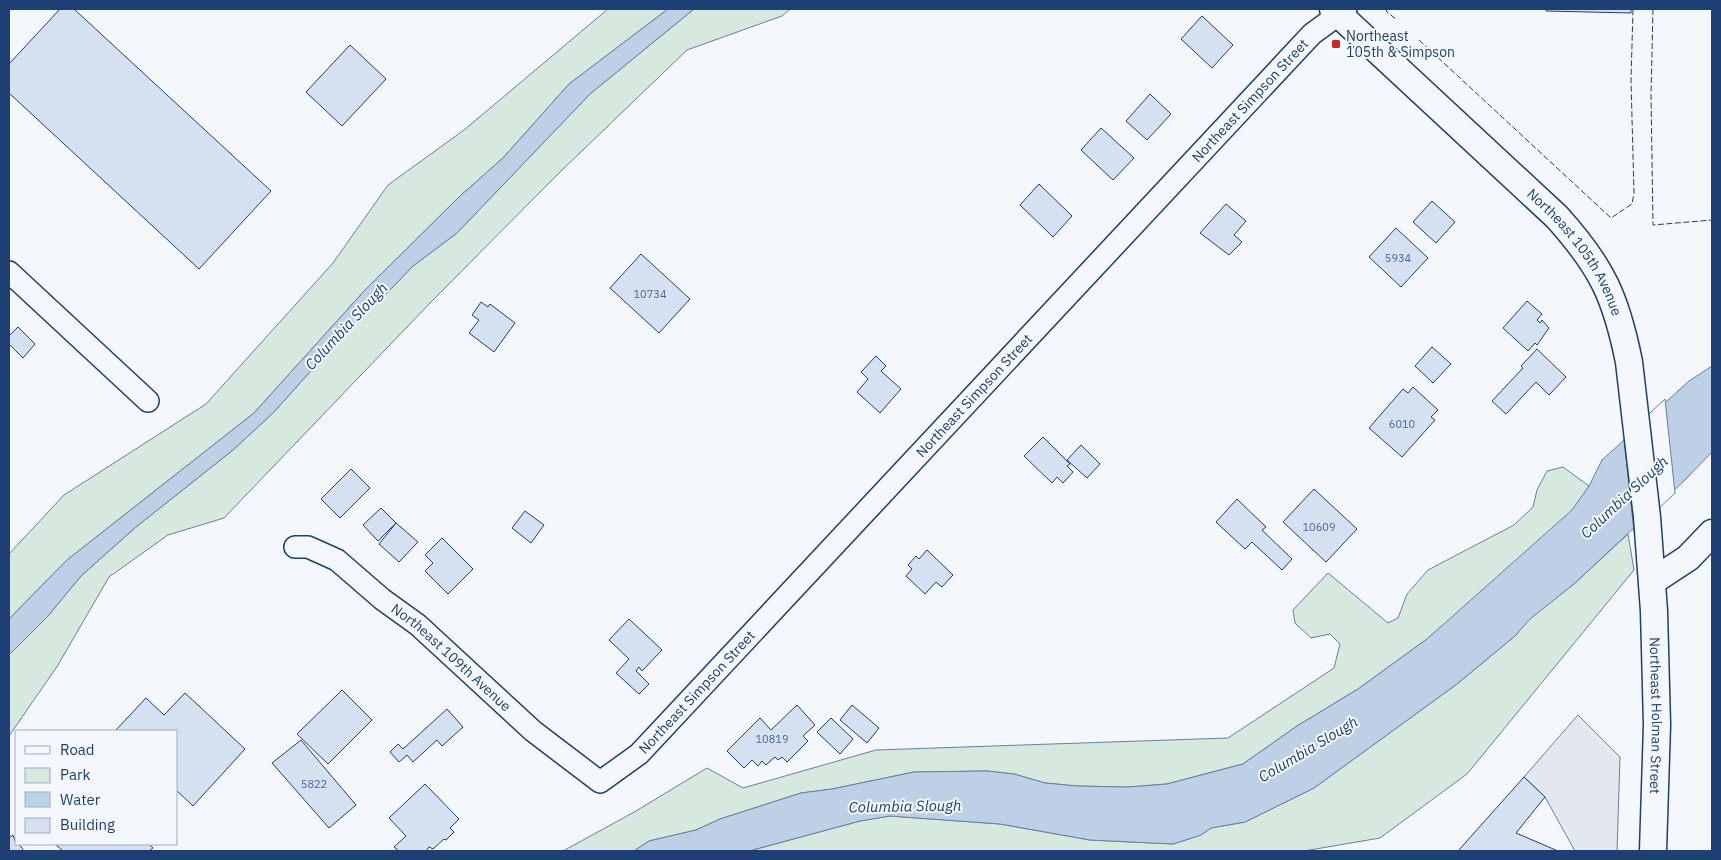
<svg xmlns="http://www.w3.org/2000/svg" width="1721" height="860" viewBox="0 0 1721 860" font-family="'IBM Plex Sans',sans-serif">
<rect width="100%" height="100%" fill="#f4f7fb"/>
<path fill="#d7e8df" stroke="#687fa3" d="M 608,9 L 668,9 L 569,84 L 503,158 L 459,197 L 365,290 L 254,413 L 67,560 L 9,619 L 9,554 L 64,495 L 206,404 L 333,263 L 388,185 L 464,130 Z
M 694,9 L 790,9 L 782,16 L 687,50 L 559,173 L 430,303 L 224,518 L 168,535 L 109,577 L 58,665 L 9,736 L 9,655 L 48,616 L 81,576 L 136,527 L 233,450 L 273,413 L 363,313 L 387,293 L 413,266 L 457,233 L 590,94 Z
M 1563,467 L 1589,486 L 1573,510 L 1548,534 L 1427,639 L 1358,689 L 1297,726 L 1243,764 L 1167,784 L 1128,787 L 1077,786 L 1045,783 L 1014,774 L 987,771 L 914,772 L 832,789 L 801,793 L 720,819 L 696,830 L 649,841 L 634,851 L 563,851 L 636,811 L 707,768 L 743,788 L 876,750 L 1228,738 L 1334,668 L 1340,644 L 1330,634 L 1311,638 L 1295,623 L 1293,610 L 1328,573 L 1388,623 L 1398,618 L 1407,594 L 1428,570 L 1514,525 L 1533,507 L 1537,490 L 1547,471 Z
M 1628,534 L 1634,570 L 1467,774 L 1380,838 L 1304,851 L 749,851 L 860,821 L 890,816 L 1000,824 L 1090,840 L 1173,844 L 1201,835 L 1211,828 L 1245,822 L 1314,788 L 1457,684 L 1515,636 L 1529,619 L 1574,584 Z"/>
<path fill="#e3e8f0" stroke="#687fa3" d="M 1578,715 L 1620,757 L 1617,851 L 1575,851 L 1545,797 L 1524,777 Z"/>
<path fill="#bed0e5" stroke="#687fa3" d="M 668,9 L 694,9 L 590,94 L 457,233 L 413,266 L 387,293 L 363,313 L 273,413 L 233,450 L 136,527 L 81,576 L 48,616 L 9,655 L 9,619 L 67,560 L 254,413 L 365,290 L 459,197 L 503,158 L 569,84 Z
M 1712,366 L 1712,452 L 1685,480 L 1574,584 L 1530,619 L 1515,636 L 1457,684 L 1314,788 L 1245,822 L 1211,828 L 1201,835 L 1173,844 L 1090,840 L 1000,824 L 890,816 L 860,821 L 749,851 L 634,851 L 649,841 L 696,830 L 720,819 L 801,793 L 832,789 L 914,772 L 987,771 L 1014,774 L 1045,783 L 1077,786 L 1128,787 L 1167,784 L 1243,764 L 1297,726 L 1358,689 L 1427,639 L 1572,510 L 1589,486 L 1602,460 L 1689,381 Z"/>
<path fill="#f4f7fb" stroke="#687fa3" d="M 1665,399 L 1675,493 L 1634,532 L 1624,437 Z"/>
<path fill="#d5e0f0" stroke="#1d3f73" d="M 60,9 L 74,9 L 271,191 L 199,269 L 9,93 L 9,64 Z
M 1546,9 L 1631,9 L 1631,13 L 1546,11 Z
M 1202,16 L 1233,45 L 1212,68 L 1181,39 Z
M 350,45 L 386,79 L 342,126 L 306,92 Z
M 1150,94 L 1171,114 L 1147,140 L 1126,121 Z
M 1101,128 L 1134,158 L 1113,180 L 1081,150 Z
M 1039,184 L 1072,216 L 1053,237 L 1020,205 Z
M 1432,201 L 1455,222 L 1436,243 L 1413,222 Z
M 1226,204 L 1246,221 L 1234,235 L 1242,242 L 1229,255 L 1200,233 Z
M 1396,228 L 1428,258 L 1401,287 L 1369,257 Z
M 641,254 L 690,299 L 659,333 L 610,288 Z
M 1527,301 L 1542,314 L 1537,320 L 1540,323 L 1542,320 L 1549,328 L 1537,345 L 1535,343 L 1528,351 L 1503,328 Z
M 481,302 L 488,307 L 490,304 L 515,323 L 494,352 L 469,333 L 479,320 L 472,315 Z
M 18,327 L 35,344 L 23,358 L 9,344 L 9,336 Z
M 1432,347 L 1451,364 L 1433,383 L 1415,366 Z
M 1537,349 L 1566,377 L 1549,395 L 1536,382 L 1506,414 L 1492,401 L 1523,368 L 1521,366 Z
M 876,356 L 886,366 L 881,371 L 901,389 L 880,413 L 857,392 L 868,379 L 861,372 Z
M 1413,387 L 1438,410 L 1431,417 L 1435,420 L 1402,457 L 1369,428 L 1403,389 L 1408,393 Z
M 1043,437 L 1070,464 L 1067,466 L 1073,472 L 1063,483 L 1057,477 L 1052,483 L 1024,456 Z
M 1081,445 L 1100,464 L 1087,478 L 1067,460 Z
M 351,469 L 370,488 L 340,518 L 321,499 Z
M 1314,489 L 1357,529 L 1326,562 L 1283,522 Z
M 1237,499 L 1266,527 L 1262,530 L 1292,559 L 1282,570 L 1252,542 L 1245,549 L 1216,522 Z
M 381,508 L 396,523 L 378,541 L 363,525 Z
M 525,511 L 544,525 L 531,543 L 512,528 Z
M 396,523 L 418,542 L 399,562 L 379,544 Z
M 442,538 L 473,569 L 448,594 L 425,571 L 433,563 L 425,555 Z
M 927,550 L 953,575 L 942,587 L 936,582 L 925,594 L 906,576 L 912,569 L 908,565 L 916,556 L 919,559 Z
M 629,619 L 662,650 L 642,671 L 639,667 L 636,671 L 649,684 L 639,694 L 616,673 L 629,659 L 609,640 Z
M 342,690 L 372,720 L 328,764 L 297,734 Z
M 185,693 L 245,749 L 193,806 L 176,790 L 176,731 L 115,731 L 146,698 L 164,715 Z
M 797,705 L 815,725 L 803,736 L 808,741 L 787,762 L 782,757 L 778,760 L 775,757 L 766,765 L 762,761 L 758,766 L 752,760 L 744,768 L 727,751 L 760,718 L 771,730 Z
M 852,705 L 879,728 L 867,743 L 840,720 Z
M 447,709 L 463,727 L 442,746 L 437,740 L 413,762 L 407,755 L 399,762 L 390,752 L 398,744 L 403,749 Z
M 831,718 L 853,739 L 840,754 L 817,732 Z
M 301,740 L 356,805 L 329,828 L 272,763 Z
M 1524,777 L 1545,797 L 1516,833 L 1558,851 L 1458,851 Z
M 425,784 L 459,819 L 450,828 L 454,832 L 446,840 L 444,839 L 433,849 L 429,847 L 426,851 L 399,851 L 394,847 L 406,836 L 389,818 Z
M 13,835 L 16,844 L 19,844 L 24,851 L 9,851 L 9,838 Z
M 55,844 L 149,844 L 153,848 L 149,851 L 63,851 Z"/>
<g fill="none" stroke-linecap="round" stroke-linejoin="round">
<defs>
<g id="minor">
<path d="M 9,272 L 148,401"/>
<path id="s1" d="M 295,547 L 308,547 L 337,560 L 382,599 L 418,625 L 533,731 L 600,782 L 639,754 L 1312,34 L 1346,9"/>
</g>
<g id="tertiary">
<path id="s2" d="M 1333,9 L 1557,217 C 1602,267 1616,297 1629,362 L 1647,517 L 1654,611 L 1657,725 L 1653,851"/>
<path d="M 1653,581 L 1688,558 L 1712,533"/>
</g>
</defs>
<use href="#minor" stroke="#1d3f73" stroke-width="24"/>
<use href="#tertiary" stroke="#1d3f73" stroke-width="29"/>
<use href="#minor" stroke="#f4f7fb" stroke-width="21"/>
<use href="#tertiary" stroke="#f4f7fb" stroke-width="26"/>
<path stroke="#1d3f73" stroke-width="1" stroke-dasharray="6 2.5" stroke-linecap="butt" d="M 1388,9 L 1386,11 L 1397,20
M 1653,9 L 1651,95 L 1653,225 L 1712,220
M 1419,40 L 1611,218 L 1632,204 L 1634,193 L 1631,80 L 1633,9"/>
</g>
<rect fill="#c62828" stroke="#f4f7fb" stroke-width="2" x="1331" y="39" width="10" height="10" rx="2.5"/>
<g text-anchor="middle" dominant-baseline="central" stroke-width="4" stroke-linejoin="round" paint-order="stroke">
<g font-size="11" fill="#4b6792">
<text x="1398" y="258">5934</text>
<text x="650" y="294">10734</text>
<text x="1402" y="424">6010</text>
<text x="1319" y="527">10609</text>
<text x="772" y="739">10819</text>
<text x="314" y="784">5822</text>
</g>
<g font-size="14" fill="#1d3f73" stroke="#f4f7fb" text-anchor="start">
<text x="1346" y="36">Northeast<tspan x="1346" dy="16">105th &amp; Simpson</tspan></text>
</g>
<g font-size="14" fill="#1d3f73" stroke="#f4f7fb">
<text stroke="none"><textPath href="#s1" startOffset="1332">Northeast Simpson Street</textPath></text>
<text stroke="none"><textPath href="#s2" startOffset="345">Northeast 105th Avenue</textPath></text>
<text stroke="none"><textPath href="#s1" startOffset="928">Northeast Simpson Street</textPath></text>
<text stroke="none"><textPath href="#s1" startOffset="195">Northeast 109th Avenue</textPath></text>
<text stroke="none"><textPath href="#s1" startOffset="522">Northeast Simpson Street</textPath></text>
<text stroke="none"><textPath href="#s2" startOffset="825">Northeast Holman Street</textPath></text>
</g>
<g font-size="15" font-style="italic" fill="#1d3f73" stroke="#f4f7fb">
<text transform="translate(346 326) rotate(-47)">Columbia Slough</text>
<text transform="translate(1624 497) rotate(-43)">Columbia Slough</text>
<text transform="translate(1308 749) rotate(-31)">Columbia Slough</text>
<text transform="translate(905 806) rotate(-1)">Columbia Slough</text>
</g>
</g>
<rect width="1721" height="860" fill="none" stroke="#1d3f73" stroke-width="20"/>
<rect x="15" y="730" width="162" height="115" fill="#f4f7fb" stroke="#9eadc5"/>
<rect x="25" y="746" width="25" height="8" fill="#f4f7fb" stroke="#9eadc5"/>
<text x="60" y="755" font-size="15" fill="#1d3f73">Road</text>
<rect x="25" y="768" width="25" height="15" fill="#d7e8df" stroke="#9eadc5"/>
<text x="60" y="780" font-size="15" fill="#1d3f73">Park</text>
<rect x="25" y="792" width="25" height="15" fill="#bed0e5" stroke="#9eadc5"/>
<text x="60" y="805" font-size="15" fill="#1d3f73">Water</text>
<rect x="25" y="818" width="25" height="15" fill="#d5e0f0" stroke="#9eadc5"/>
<text x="60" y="830" font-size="15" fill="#1d3f73">Building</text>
</svg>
